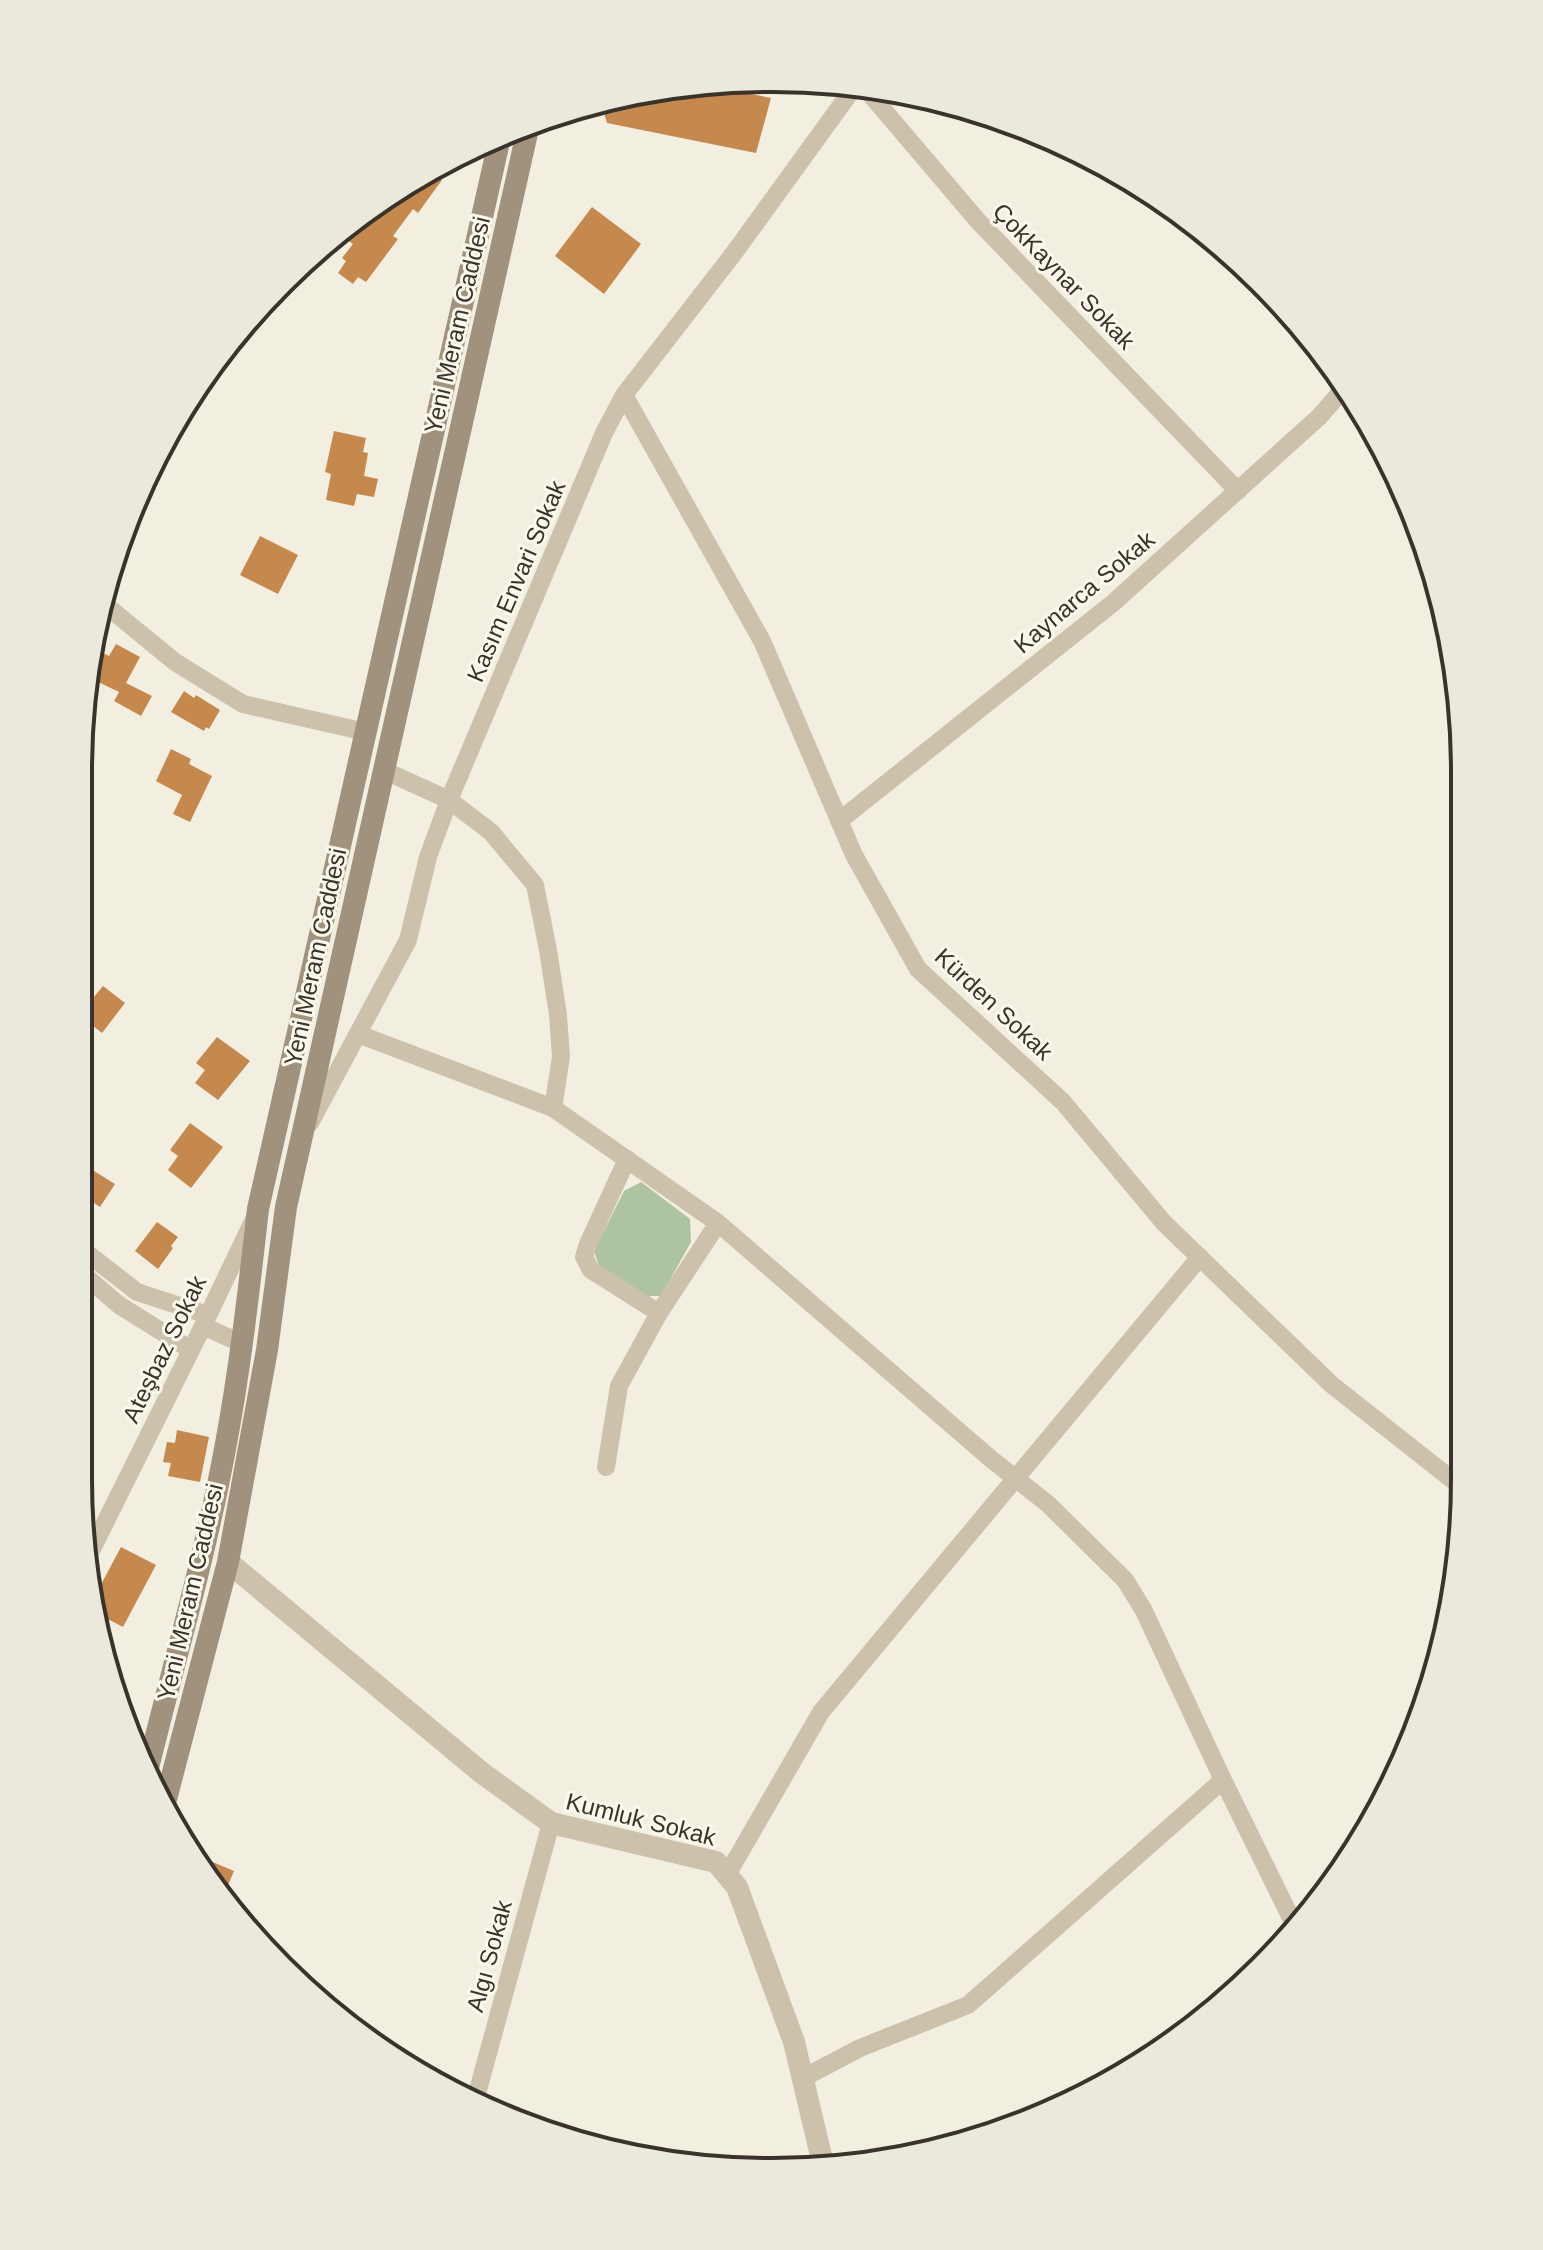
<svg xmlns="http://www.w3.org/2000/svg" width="1543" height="2250" viewBox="0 0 1543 2250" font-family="Arial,sans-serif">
<rect width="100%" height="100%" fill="#f3efe0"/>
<path fill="#aec3a0" d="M 641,1182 L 690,1219 L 691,1242 L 661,1296 L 643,1296 L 599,1266 L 594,1251 L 624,1191 Z"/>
<path fill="#c5884d" d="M 705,85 L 771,98 L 756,153 L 607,123 L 604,113 L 607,100 L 636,91 Z
M 431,171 L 442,180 L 418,213 L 413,209 L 393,236 L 398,239 L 366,282 L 358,277 L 353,284 L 338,273 L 346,261 L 342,258 L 353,244 L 346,239 L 368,210 L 386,195 Z
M 592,207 L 641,244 L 604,294 L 555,256 Z
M 334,431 L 366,438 L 363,452 L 368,453 L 364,476 L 378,479 L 374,497 L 357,494 L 354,506 L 326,500 L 331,474 L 325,472 Z
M 260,536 L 298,555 L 278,594 L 240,575 Z
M 116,644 L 140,657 L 126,683 L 152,696 L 141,716 L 114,701 L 119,692 L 90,678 L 103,653 L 109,656 Z
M 184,691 L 194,698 L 196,695 L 220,710 L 209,729 L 206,727 L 204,731 L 171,712 Z
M 171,749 L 191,759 L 189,764 L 212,776 L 190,822 L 173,814 L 182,795 L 156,781 Z
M 103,986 L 125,1003 L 102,1033 L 79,1015 Z
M 217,1037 L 250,1061 L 218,1100 L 195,1083 L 205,1070 L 196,1063 Z
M 190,1123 L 223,1147 L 191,1188 L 168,1170 L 178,1156 L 170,1150 Z
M 78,1161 L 115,1184 L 100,1207 L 78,1192 Z
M 157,1222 L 178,1237 L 171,1246 L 173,1248 L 158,1269 L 135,1251 Z
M 177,1430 L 209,1437 L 200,1482 L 168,1476 L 171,1463 L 163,1462 L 167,1442 L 175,1443 Z
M 121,1547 L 156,1565 L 123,1627 L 100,1615 L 97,1592 Z
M 189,1852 L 234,1871 L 224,1895 L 195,1864 Z"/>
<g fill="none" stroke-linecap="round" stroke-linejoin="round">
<path stroke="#ccc2ac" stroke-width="18" d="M 864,87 L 978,221 L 1238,491
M 624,395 L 762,641 L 854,855 L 918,969 L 1063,1102 L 1164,1223 L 1332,1385 L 1464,1489
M 103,603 L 175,662 L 243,704 L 366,732
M 383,770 L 449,800 L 491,832 L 535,885 L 548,950 L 558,1015 L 561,1057 L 553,1108
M 839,821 L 1113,603 L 1319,417 L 1347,385
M 358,1034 L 553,1108 L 718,1223 L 991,1459 L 1048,1504 L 1125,1580 L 1143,1609 L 1223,1780 L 1294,1924
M 310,1123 L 408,940 L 428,857 L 449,800 L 604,433 L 624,395 L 734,253 L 855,86
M 627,1159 L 588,1244 L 584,1257 L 591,1270 L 659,1313
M 78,1246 L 137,1292 L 208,1315
M 78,1270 L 119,1305 L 191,1350
M 203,1326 L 243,1344
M 606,1467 L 619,1386 L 659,1313 L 718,1223
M 90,1553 L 203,1326 L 254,1219
M 727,1875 L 821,1712 L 1200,1257
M 803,2078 L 860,2048 L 968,2005 L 1223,1780
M 475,2101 L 551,1823"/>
<path stroke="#ccc2ac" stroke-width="22" d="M 228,1562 L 482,1773 L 551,1823 L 716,1862 L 737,1887 L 794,2042 L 823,2164"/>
<path stroke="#a0927d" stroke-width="22" d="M 148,1768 C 174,1662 205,1557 225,1449 C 240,1370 249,1289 258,1209 L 501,133
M 165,1803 L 228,1562 L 267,1350 L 286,1207 L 529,124"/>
</g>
<g text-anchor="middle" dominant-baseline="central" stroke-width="6" stroke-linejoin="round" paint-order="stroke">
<g font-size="24" fill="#3a332b" stroke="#faf8ed">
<text transform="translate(1064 276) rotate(46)">ÇokKaynar Sokak</text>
<text transform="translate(457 325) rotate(-77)">Yeni Meram Caddesi</text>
<text transform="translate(516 581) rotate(-67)">Kasım Envari Sokak</text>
<text transform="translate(1084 592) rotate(-40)">Kaynarca Sokak</text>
<text transform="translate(315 957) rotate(-78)">Yeni Meram Caddesi</text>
<text transform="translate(994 1004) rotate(43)">Kürden Sokak</text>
<text transform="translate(164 1349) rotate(-64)">Ateşbaz Sokak</text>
<text transform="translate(190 1592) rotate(-77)">Yeni Meram Caddesi</text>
<text transform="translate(641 1819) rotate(14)">Kumluk Sokak</text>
<text transform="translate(489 1956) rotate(-75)">Algı Sokak</text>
</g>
</g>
<path d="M0 0H1543V2250H0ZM771 92H772A679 679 0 0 1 1451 771V1479A679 679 0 0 1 772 2158H771A679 679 0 0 1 92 1479V771A679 679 0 0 1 771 92Z" fill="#ebe8dd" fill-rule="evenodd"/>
<path fill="none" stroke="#3a332b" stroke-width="4" d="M771 92H772A679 679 0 0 1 1451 771V1479A679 679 0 0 1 772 2158H771A679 679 0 0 1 92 1479V771A679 679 0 0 1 771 92Z"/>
</svg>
